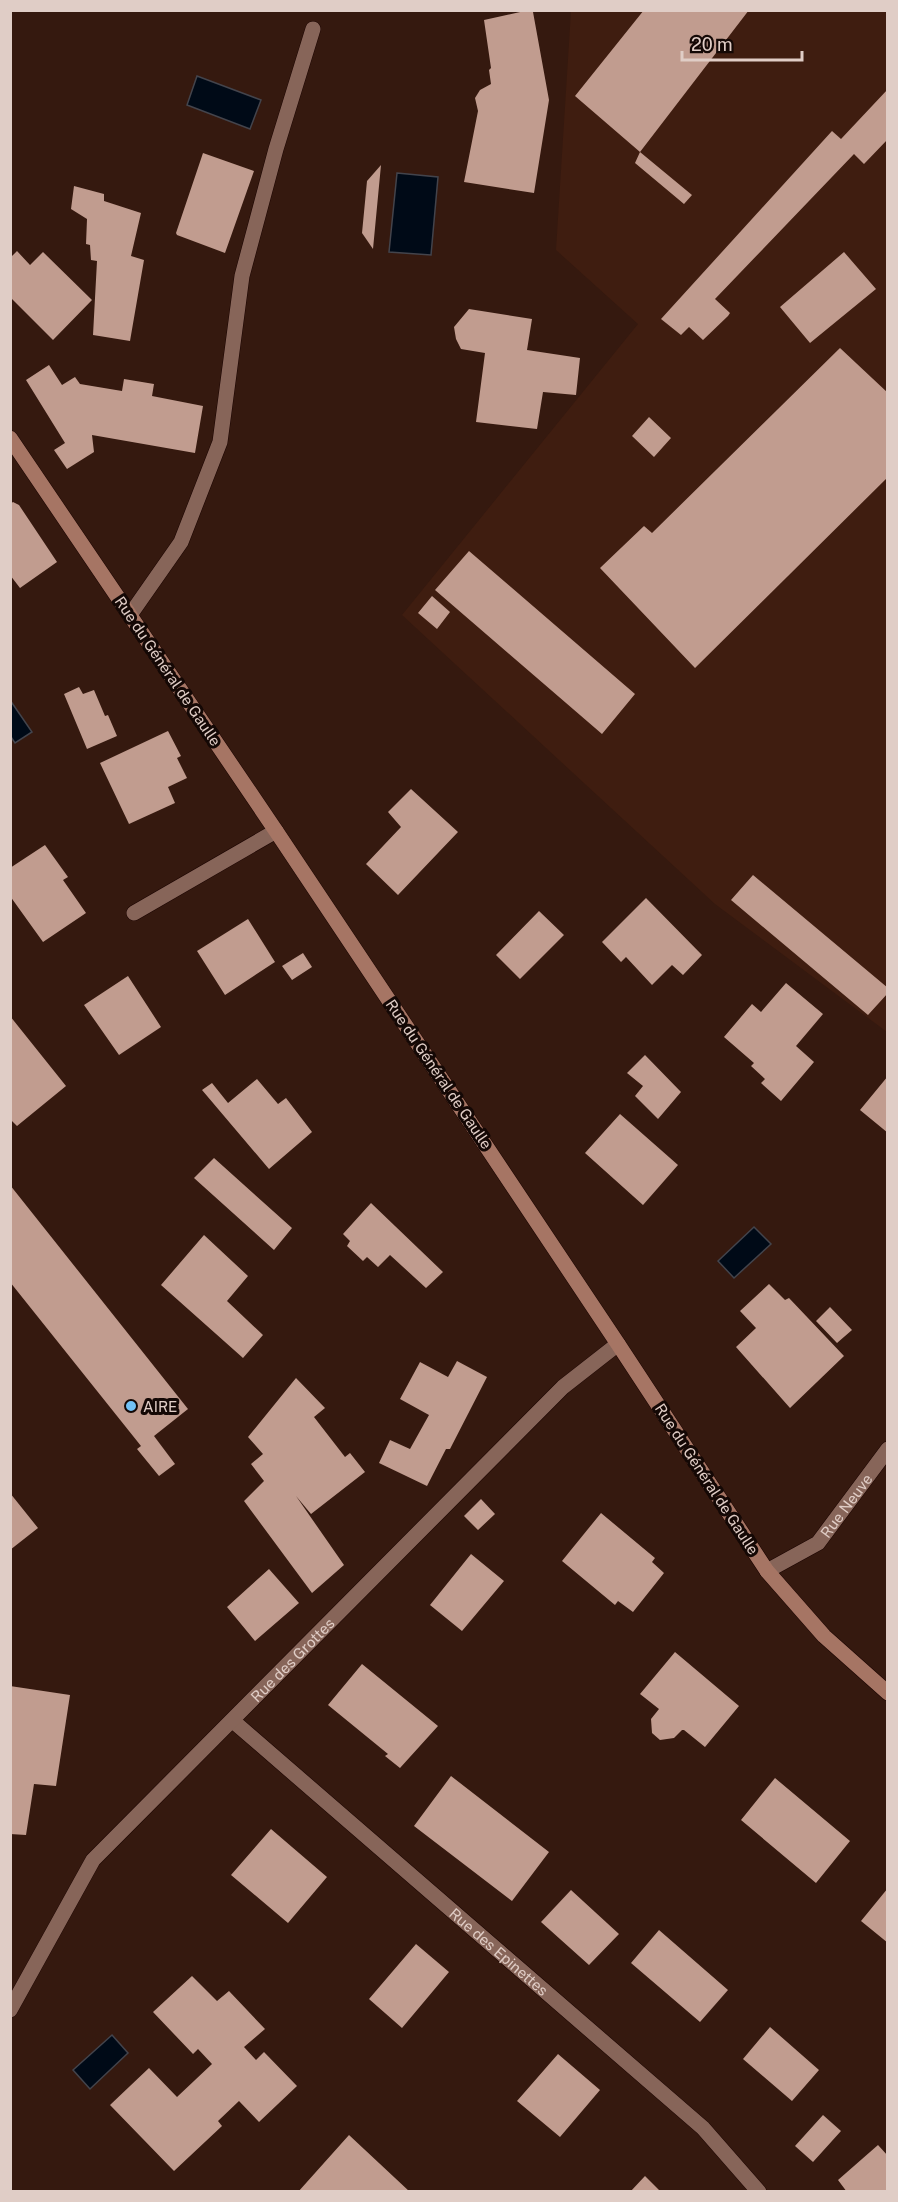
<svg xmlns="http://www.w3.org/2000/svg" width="898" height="2202" viewBox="0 0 898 2202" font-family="'Public Sans',sans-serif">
<rect width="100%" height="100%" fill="#35190f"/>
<path fill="#3f1d10" d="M 571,11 L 887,11 L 887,1032 L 715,904 L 402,615 L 638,324 L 556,250 Z"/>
<path fill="#000a17" stroke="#43444c" stroke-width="1.5" d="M 197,76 L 261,100 L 250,129 L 187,105 Z
M 397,173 L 438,177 L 431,255 L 389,252 Z
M 10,700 L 32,732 L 15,743 L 11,737 Z
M 754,1227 L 771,1244 L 734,1278 L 718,1261 Z
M 112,2035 L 128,2053 L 90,2089 L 73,2070 Z"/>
<path fill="#c19c8f" d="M 529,10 L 533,12 L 549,100 L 534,193 L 464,182 L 478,111 L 475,98 L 480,90 L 491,84 L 489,70 L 491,68 L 484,20 Z
M 644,10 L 749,10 L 640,152 L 692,195 L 684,204 L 635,163 L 640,152 L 575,96 Z
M 888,89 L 888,139 L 864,164 L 854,154 L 715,299 L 730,313 L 728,316 L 703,340 L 689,327 L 681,335 L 661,319 L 832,131 L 841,139 Z
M 203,153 L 254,171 L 225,253 L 177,235 L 176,233 Z
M 381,165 L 373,249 L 362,233 L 367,181 Z
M 74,186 L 104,194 L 104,201 L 141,213 L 131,256 L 144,260 L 130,341 L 93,335 L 97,261 L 91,260 L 90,245 L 86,244 L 87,219 L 71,209 Z
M 17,251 L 30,265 L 43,252 L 92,300 L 53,340 L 10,297 L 10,258 Z
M 844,252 L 876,289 L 810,343 L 780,307 Z
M 469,309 L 532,319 L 527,350 L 580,358 L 576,395 L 543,392 L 537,429 L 476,422 L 485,353 L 461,349 L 456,339 L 454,327 Z
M 840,348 L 888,393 L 888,477 L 695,668 L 600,568 L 644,526 L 652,533 Z
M 49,365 L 62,385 L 75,377 L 80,384 L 122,391 L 124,379 L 154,384 L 152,396 L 203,406 L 195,453 L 92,435 L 94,452 L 67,469 L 54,450 L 65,443 L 26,380 Z
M 649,417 L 671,438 L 654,457 L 632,436 Z
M 13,502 L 19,505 L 57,562 L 20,588 L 10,575 L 10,504 Z
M 469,551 L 635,694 L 602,734 L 435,590 Z
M 432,596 L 450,612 L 437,629 L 418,613 Z
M 79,687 L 83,694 L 94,690 L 105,716 L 108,715 L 117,736 L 87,749 L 64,694 Z
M 168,731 L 181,756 L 177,758 L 187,778 L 168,787 L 175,803 L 129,824 L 100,763 Z
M 411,789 L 458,832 L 398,895 L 366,864 L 401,827 L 388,812 Z
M 45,845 L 68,877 L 63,880 L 86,913 L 43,942 L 10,896 L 10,868 Z
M 753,875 L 888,988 L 888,993 L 868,1015 L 731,900 Z
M 646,898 L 702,955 L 683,975 L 672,965 L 652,985 L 626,957 L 621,962 L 602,942 Z
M 539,911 L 564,935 L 520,979 L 496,955 Z
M 248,919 L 275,962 L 225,995 L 197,951 Z
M 303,953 L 312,967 L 292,980 L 282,966 Z
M 128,976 L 161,1027 L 119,1055 L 84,1005 Z
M 786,983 L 823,1014 L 796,1046 L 814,1062 L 781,1101 L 761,1083 L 765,1079 L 751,1066 L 754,1063 L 724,1037 L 752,1004 L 761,1012 Z
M 10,1016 L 66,1086 L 17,1126 L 10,1119 Z
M 645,1055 L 681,1092 L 658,1119 L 635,1096 L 643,1086 L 627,1073 Z
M 888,1076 L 888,1133 L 860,1110 Z
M 257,1079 L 278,1104 L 286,1098 L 312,1132 L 269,1169 L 202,1090 L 212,1083 L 228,1103 Z
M 620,1114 L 678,1165 L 643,1205 L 585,1153 Z
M 214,1158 L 292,1228 L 274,1250 L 194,1178 Z
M 10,1185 L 188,1409 L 154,1436 L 175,1464 L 159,1476 L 137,1449 L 141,1446 L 10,1282 Z
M 371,1203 L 443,1272 L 426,1288 L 390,1255 L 378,1267 L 367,1257 L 363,1261 L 347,1246 L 350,1241 L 343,1234 Z
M 204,1235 L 248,1276 L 227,1301 L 263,1335 L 243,1358 L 161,1285 Z
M 769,1284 L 785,1300 L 789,1298 L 844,1356 L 790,1408 L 736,1347 L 756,1328 L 740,1311 Z
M 830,1307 L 852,1330 L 837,1343 L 816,1321 Z
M 457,1361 L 487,1377 L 450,1449 L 446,1449 L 427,1486 L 379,1463 L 390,1440 L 410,1449 L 429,1415 L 400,1399 L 420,1362 L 448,1377 Z
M 296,1378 L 325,1408 L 314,1417 L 345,1457 L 350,1453 L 365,1472 L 311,1514 L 296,1496 L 344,1565 L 312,1593 L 244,1501 L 264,1481 L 251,1464 L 263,1454 L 248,1437 Z
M 10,1493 L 38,1528 L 10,1550 Z
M 481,1499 L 495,1514 L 478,1530 L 464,1516 Z
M 601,1513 L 655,1558 L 652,1562 L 664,1573 L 633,1612 L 618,1601 L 615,1605 L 562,1561 Z
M 471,1554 L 504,1581 L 462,1631 L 430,1605 Z
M 269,1569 L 299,1603 L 255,1641 L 227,1607 Z
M 675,1652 L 739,1706 L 705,1747 L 684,1730 L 682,1730 L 674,1738 L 660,1740 L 652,1733 L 651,1719 L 659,1709 L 640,1694 Z
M 362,1664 L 438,1726 L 400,1768 L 385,1756 L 388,1754 L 328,1705 Z
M 10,1686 L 70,1695 L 56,1786 L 34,1784 L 26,1835 L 10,1834 Z
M 451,1776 L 549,1852 L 512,1901 L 414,1826 Z
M 775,1778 L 850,1841 L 816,1883 L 741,1820 Z
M 271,1829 L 327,1877 L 288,1923 L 231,1875 Z
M 888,1888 L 888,1943 L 861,1921 Z
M 571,1890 L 619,1934 L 589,1965 L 541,1922 Z
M 659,1930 L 728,1990 L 700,2022 L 631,1963 Z
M 416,1944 L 449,1972 L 402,2028 L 369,1999 Z
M 192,1976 L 217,2001 L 229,1991 L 265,2029 L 244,2047 L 256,2060 L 264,2052 L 297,2086 L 259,2122 L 239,2101 L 218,2121 L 222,2126 L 174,2171 L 110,2105 L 149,2068 L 177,2097 L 212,2064 L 198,2049 L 193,2054 L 153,2012 Z
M 770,2027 L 819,2070 L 792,2101 L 743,2059 Z
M 558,2054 L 600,2090 L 560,2137 L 517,2101 Z
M 823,2115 L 841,2131 L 813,2162 L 795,2146 Z
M 349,2135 L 410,2192 L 298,2192 Z
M 878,2145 L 888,2156 L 888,2192 L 847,2192 L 838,2180 Z
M 645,2176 L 661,2192 L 630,2192 Z"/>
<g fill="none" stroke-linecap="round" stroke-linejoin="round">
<defs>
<path id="service" d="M 130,615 L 181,542 L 220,442 L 242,276 L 276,149 L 313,29
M 134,913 L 276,831"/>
<g id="minor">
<path id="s1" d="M 767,1571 L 818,1543 L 888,1449"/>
<path id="s2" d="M 233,1721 L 703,2128 L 759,2192"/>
<path id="s3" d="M 10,2010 L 93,1860 L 563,1387 L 618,1344"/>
</g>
<path id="secondary" d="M 10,438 L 276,831 L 618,1344 L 767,1571 L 824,1636 L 888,1693"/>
</defs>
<use href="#service" stroke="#1b0400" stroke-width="16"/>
<use href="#minor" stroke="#1b0400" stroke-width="16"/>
<use href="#secondary" stroke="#1b0400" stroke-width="16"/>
<use href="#service" stroke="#876559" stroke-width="15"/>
<use href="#minor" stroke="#876559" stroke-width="15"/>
<use href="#secondary" stroke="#a67564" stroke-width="15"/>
</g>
<circle fill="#72c1f5" stroke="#140805" stroke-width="2" cx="131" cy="1406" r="6"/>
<g text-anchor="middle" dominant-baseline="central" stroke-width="6" stroke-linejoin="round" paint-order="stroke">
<g font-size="15" fill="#e0cdc6" stroke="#140805">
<text transform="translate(168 671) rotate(56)">Rue du Général de Gaulle</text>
<text transform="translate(439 1074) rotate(56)">Rue du Général de Gaulle</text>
<text transform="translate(707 1479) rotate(57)">Rue du Général de Gaulle</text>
<text stroke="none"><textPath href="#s1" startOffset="105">Rue Neuve</textPath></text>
<text stroke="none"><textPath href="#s3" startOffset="454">Rue des Grottes</textPath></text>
<text stroke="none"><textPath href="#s2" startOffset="352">Rue des Epinettes</textPath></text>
</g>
<g font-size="15" fill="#e0cdc6" stroke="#140805" text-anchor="start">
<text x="143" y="1406">AIRE</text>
</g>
</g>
<rect width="898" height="2202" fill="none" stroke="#e0cdc6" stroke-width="24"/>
<path d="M682 51v9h120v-9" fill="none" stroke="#e0cdc6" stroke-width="3"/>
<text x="691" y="51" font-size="18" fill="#e0cdc6" stroke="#140805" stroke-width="4.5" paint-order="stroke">20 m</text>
</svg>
